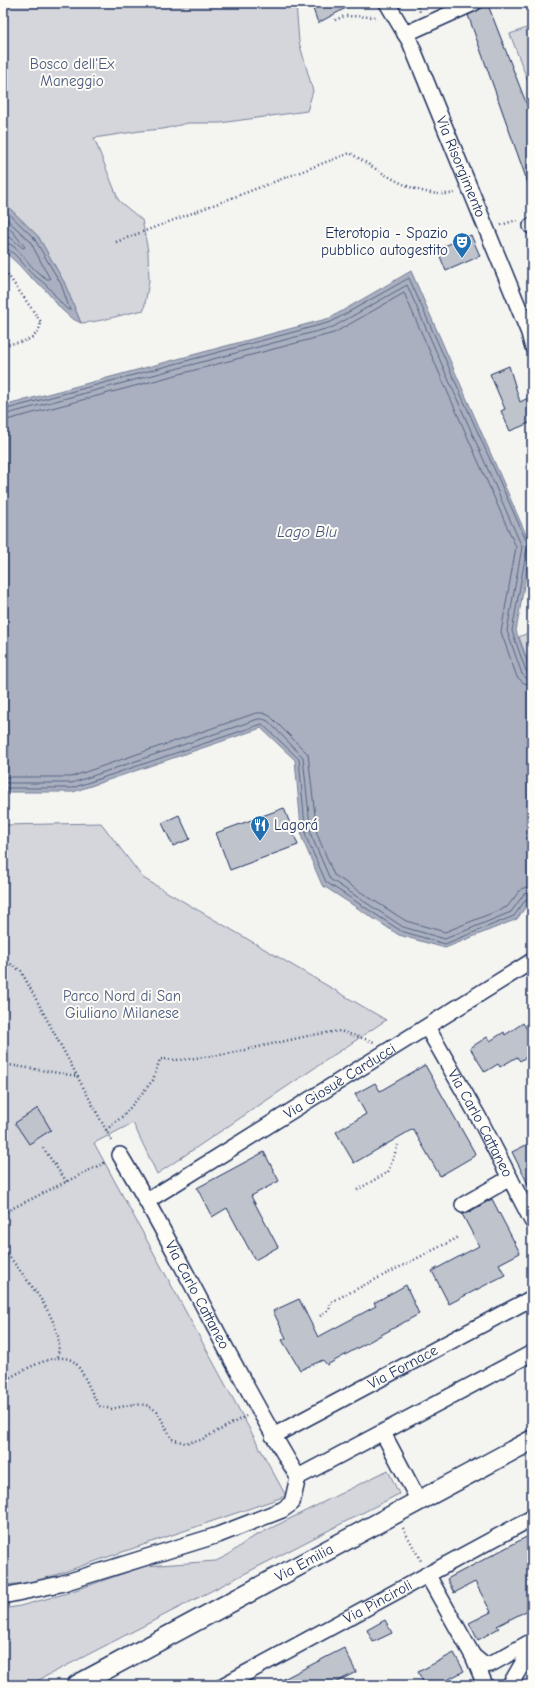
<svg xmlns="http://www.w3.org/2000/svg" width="535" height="1688" viewBox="0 0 535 1688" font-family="'Comic Neue',sans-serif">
<rect width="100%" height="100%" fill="#f4f4f1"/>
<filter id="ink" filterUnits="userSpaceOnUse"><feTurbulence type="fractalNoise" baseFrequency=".025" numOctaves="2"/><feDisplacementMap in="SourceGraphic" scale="8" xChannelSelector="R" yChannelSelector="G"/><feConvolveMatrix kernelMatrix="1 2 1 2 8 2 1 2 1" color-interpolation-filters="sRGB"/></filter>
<g filter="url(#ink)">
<path fill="#d4d6db" stroke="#78829c" d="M 3,3 L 296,3 L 299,42 L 313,91 L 307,111 L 220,123 L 188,123 L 163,129 L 140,131 L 94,138 L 119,201 L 142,220 L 148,251 L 149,281 L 144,310 C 122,314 102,322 81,323 L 64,282 L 38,236 L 3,202 Z
M 532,26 L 532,92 L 510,34 Z
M 532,631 L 532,673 L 519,637 Z
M 101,823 L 143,878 L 386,1020 L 157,1174 L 133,1123 L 94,1143 L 286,1496 L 32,1583 L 3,1585 L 3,825 Z
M 388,1470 L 399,1494 L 29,1685 L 3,1685 L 3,1609 L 20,1606 L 64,1594 L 145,1566 L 216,1561 L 228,1555 L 249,1539 Z"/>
<path fill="#aab0bf" stroke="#717c98" d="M 3,202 L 38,236 L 64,282 L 81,323 L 71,318 L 61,309 L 43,287 L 29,276 L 19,265 L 3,250 Z
M 411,271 L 531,546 L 516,631 L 532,675 L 532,898 L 517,919 L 445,948 L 399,935 L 322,885 L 302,838 L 295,760 L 261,728 L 73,792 L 3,792 L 3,406 L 330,318 Z"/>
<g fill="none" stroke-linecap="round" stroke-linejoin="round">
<path stroke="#546385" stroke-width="1" d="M 3,208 L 34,238 L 61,284 L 70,310 L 68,310 C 59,303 54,292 45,284 C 41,280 35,277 30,272 C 24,265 13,249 3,248
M 3,216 L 30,241 L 50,279 L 47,279 C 43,276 38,273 34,269 C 26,261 16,243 3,242
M 3,223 L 13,232 L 25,247 L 23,248 L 11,238 L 3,236
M 3,410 L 331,322 L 409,278 L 529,547 L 526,553 L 512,631 L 526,671 L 532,674
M 3,415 L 333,327 L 407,285 L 522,547 L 507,631 L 522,674 L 526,678 L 532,679
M 3,421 L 334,333 L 404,293 L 516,547 L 501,632 L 517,677 L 524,683 L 532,685
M 3,777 L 71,777 L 256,713 L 263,713 L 270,716 L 308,754 L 317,834 L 334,875 L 406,921 L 445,932 L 507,907 L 521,889 L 532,885
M 3,783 L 72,783 L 258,719 L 263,719 L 268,721 L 303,757 L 311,835 L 330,879 L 403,927 L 445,939 L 511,912 L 524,894 L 532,891
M 3,788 L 72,788 L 262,724 L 299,759 L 306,837 L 326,882 L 401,931 L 445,944 L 514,916 L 527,898 L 532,896"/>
</g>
<path fill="#bfc3cc" stroke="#1b2f5e" d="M 311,3 L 355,3 L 318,23 Z
M 488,5 L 532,118 L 532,189 L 530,189 L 468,15 Z
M 471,235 L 480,256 L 446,271 L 437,249 Z
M 509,366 L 520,402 L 528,398 L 532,407 L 532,422 L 510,431 L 501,411 L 505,409 L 490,374 Z
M 284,808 L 298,845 L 230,870 L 216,833 Z
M 179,815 L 190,839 L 173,846 L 162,823 Z
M 523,1023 L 532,1037 L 532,1053 L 520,1061 L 517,1057 L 500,1067 L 498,1064 L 485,1072 L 470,1048 L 487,1037 L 490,1041 L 504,1032 L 505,1035 Z
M 425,1065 L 476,1155 L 440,1176 L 413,1129 L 354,1163 L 336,1132 L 366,1114 L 355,1094 L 375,1083 L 380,1091 Z
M 38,1108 L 51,1130 L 29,1144 L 15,1123 Z
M 532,1142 L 532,1192 L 512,1152 Z
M 264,1152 L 279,1181 L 251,1196 L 278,1247 L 255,1260 L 227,1208 L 212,1217 L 197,1188 Z
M 492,1199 L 520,1253 L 499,1264 L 505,1275 L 449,1304 L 432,1271 L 479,1246 L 462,1214 L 467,1213 Z
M 406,1285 L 419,1314 L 327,1365 L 323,1360 L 300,1370 L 282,1340 L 286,1338 L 273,1311 L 299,1299 L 318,1337 L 376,1306 L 374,1303 Z
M 532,1534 L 532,1608 L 497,1626 L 499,1628 L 478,1640 L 469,1623 L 491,1612 L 475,1582 L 454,1593 L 447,1579 Z
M 385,1620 L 392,1633 L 373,1642 L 367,1630 Z
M 344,1648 L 356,1672 L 331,1685 L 272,1685 Z
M 454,1653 L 464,1671 L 438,1685 L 425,1685 L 418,1672 Z"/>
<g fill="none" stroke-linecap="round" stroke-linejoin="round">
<defs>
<g id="minor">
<path id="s1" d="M 387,3 L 410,42 L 529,333 L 532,345"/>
<path d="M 405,34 L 474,3"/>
<path d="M 531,226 L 532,226"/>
<path id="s2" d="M 427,1027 L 480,1120 L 532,1221"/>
<path id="s3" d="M 120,1155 C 183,1260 234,1372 298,1477 L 532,1353"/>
<path id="s4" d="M 147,1201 L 532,961"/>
<path d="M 463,1205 L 510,1178"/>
<path d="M 383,1433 L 419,1501"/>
<path id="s5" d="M 273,1436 L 532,1298"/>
<path d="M 427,1574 L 473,1656 L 485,1685"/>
<path d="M 3,1596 L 60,1584 L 218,1535 L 282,1510 L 292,1503 L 298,1477"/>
<path d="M 473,1656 L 484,1665 L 491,1664 L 532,1641"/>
<path id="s6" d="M 224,1685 L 532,1518"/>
<path d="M 510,1685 L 532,1647"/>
</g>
<g id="major">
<path id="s7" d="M 77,1685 L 532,1440"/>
</g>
</defs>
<use href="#minor" stroke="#1b2f5e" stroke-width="18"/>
<use href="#major" stroke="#1b2f5e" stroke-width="22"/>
<path stroke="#1b2f5e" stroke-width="2.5" stroke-dasharray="1 3" stroke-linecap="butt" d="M 417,3 L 420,12
M 335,20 L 345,16 L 378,17
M 501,225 L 517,220
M 116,242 L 350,153 C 382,172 417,200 457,193
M 3,268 L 41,322 C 38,342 20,342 3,345
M 3,963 L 9,963 L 21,971 L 113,1143
M 3,1064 L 77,1076
M 106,1130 L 124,1115 L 153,1080 L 160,1059 L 180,1060 L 227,1054 L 312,1035 L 340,1031 L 374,1042
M 43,1148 L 67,1182
M 357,1190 L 388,1172 L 398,1145
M 3,1213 L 106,1162
M 3,1248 C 20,1272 50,1305 57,1333 C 60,1341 59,1350 57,1358
M 320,1316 L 329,1310 L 331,1302 L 459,1237
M 3,1381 C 20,1373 62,1345 77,1365 C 86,1377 91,1393 99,1406 L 111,1409 L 134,1404 L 146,1405 L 157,1411 L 172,1439 L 185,1443 L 201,1440 L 246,1416
M 403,1528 L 421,1561"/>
<use href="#minor" stroke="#fdfcf7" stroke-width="15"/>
<use href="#major" stroke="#fdfcf7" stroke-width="19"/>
</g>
</g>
<defs>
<symbol id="theatre-pin" viewBox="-11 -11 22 30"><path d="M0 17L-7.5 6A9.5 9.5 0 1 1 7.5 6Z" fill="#1f6fb2" stroke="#fdfcf7"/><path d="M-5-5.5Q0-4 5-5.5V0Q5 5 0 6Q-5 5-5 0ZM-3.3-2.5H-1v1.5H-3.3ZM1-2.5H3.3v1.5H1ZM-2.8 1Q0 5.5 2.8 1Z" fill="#fff"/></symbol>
<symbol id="restaurant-pin" viewBox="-11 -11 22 30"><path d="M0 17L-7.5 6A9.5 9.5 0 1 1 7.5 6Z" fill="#1f6fb2" stroke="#fdfcf7"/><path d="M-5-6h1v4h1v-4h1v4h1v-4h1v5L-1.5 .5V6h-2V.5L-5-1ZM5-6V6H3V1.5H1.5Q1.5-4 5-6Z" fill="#fff"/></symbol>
</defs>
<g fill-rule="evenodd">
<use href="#theatre-pin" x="451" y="231" width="22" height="30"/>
<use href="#restaurant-pin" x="249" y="814" width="22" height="30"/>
</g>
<g text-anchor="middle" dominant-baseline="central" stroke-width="4" stroke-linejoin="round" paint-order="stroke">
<g font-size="15" fill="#49597d" stroke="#fdfcf7">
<text x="72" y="64">Bosco dell'Ex<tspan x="72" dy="17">Maneggio</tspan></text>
<text x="122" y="996">Parco Nord di San<tspan x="122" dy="17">Giuliano Milanese</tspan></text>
</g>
<g font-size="15" fill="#1b2f5e" stroke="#fdfcf7">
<text stroke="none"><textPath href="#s1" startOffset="180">Via Risorgimento</textPath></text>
<text stroke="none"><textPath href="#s4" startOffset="227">Via Giosuè Carducci</textPath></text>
<text stroke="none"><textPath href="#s2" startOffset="110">Via Carlo Cattaneo</textPath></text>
<text stroke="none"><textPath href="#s3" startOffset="160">Via Carlo Cattaneo</textPath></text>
<text stroke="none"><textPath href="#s5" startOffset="147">Via Fornace</textPath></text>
<text stroke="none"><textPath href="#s7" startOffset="258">Via Emilia</textPath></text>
<text stroke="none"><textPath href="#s6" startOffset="175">Via Pinciroli</textPath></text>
</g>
<g font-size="15" fill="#1b2f5e" stroke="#fdfcf7" text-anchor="end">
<text x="448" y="233">Eterotopia - Spazio<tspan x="448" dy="17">pubblico autogestito</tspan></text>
<text x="274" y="825" text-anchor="start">Lagorá</text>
</g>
<g font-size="16" font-style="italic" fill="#46567b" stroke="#fdfcf7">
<text x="307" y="532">Lago Blu</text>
</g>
</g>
<rect width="535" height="1688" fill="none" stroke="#fdfcf7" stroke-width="16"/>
<rect x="8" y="8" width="519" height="1672" fill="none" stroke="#1b2f5e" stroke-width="1.5" filter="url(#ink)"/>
</svg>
